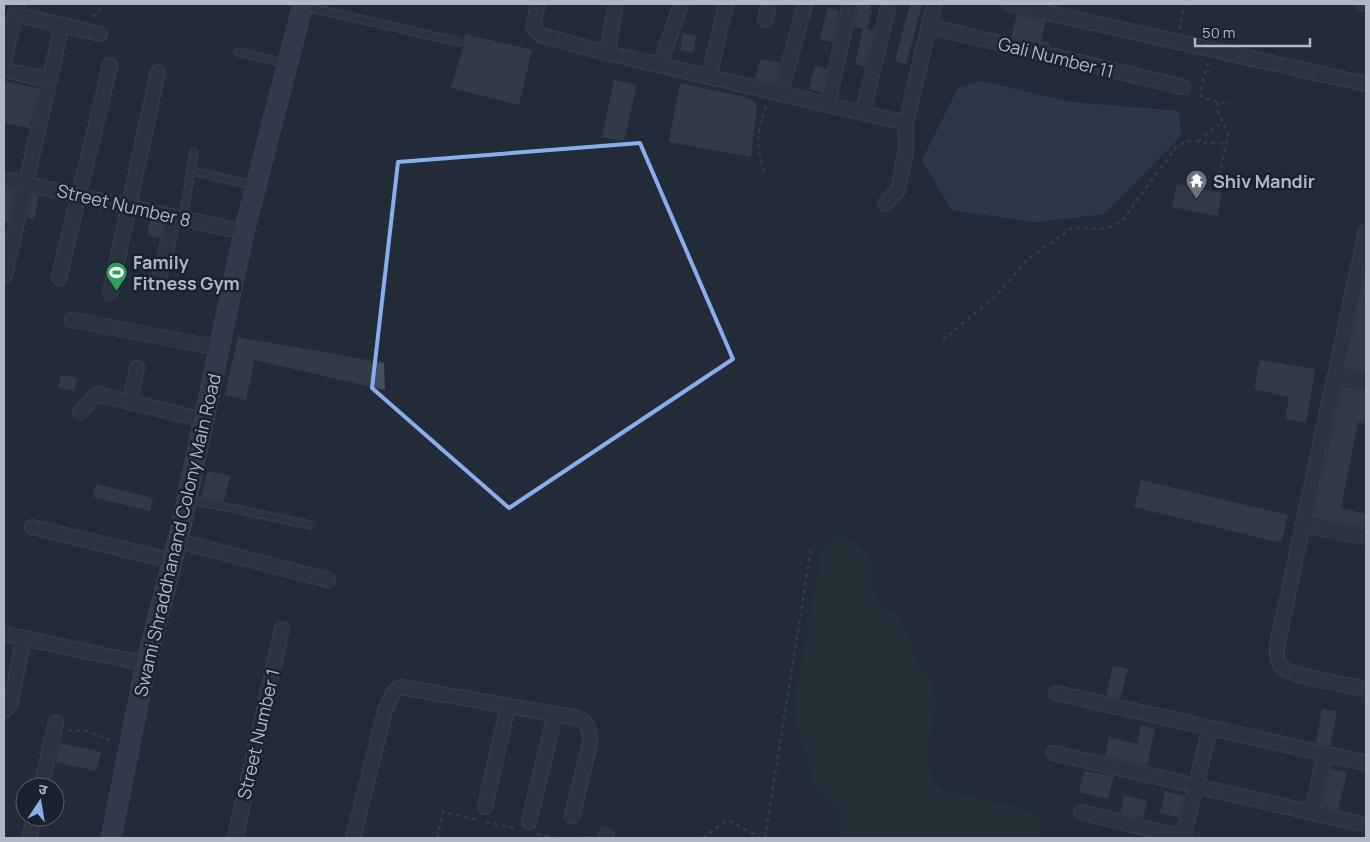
<svg xmlns="http://www.w3.org/2000/svg" width="1370" height="842" viewBox="0 0 1370 842" font-family="Manrope,'Noto Sans Devanagari',sans-serif">
<rect width="100%" height="100%" fill="#232b38"/>
<path fill="#26383a" d="M 841,532 L 871,557 C 872,567 870,582 874,592 C 879,606 893,611 902,622 C 912,637 912,655 921,668 C 928,678 930,676 933,690 C 942,726 912,757 940,789 L 1034,811 L 1041,821 L 1038,838 L 839,838 L 842,813 L 810,780 C 812,752 793,735 794,705 L 822,549 Z"/>
<path fill="#394860" d="M 980,81 L 1071,102 L 1179,111 L 1181,136 L 1105,214 L 1036,222 L 952,210 L 922,160 L 958,88 Z"/>
<path fill="#444e5c" d="M 859,4 L 871,4 L 869,10 L 872,10 L 867,29 L 874,30 L 865,67 L 855,64 L 863,29 L 854,26 Z
M 910,4 L 922,4 L 906,64 L 895,61 Z
M 828,8 L 839,11 L 833,42 L 820,39 Z
M 1017,15 L 1046,21 L 1041,41 L 1050,43 L 1049,46 L 1011,37 Z
M 683,33 L 696,36 L 693,53 L 680,50 Z
M 465,34 L 532,50 L 519,105 L 451,88 L 464,44 Z
M 760,59 L 780,63 L 775,83 L 755,79 Z
M 815,66 L 827,69 L 822,93 L 809,89 Z
M 614,80 L 637,85 L 624,141 L 602,137 Z
M 4,81 L 39,89 L 29,128 L 4,123 Z
M 680,83 L 748,98 L 757,104 L 751,157 L 669,142 Z
M 1177,184 L 1222,193 L 1217,216 L 1172,207 Z
M 4,188 L 15,190 L 8,223 L 4,222 Z
M 32,194 L 39,196 L 34,219 L 27,218 Z
M 150,220 L 164,223 L 160,238 L 147,235 Z
M 1364,280 L 1366,281 L 1366,373 L 1345,368 Z
M 238,337 L 384,363 L 385,390 L 255,360 L 246,400 L 225,395 Z
M 1260,360 L 1315,369 L 1306,423 L 1285,419 L 1289,397 L 1254,389 Z
M 61,375 L 77,378 L 74,391 L 58,388 Z
M 1342,386 L 1366,391 L 1366,424 L 1358,422 L 1341,508 L 1366,514 L 1366,528 L 1313,518 Z
M 208,471 L 230,476 L 224,501 L 201,497 Z
M 1141,480 L 1288,515 L 1281,543 L 1134,507 Z
M 96,484 L 153,498 L 150,511 L 93,497 Z
M 1113,666 L 1128,669 L 1120,699 L 1106,695 Z
M 1322,709 L 1337,711 L 1330,746 L 1316,743 Z
M 1141,725 L 1155,729 L 1147,766 L 1105,756 L 1109,737 L 1137,744 Z
M 60,743 L 101,752 L 96,771 L 56,762 Z
M 1331,769 L 1347,772 L 1338,810 L 1322,806 Z
M 1084,771 L 1114,776 L 1108,799 L 1079,792 Z
M 1165,791 L 1184,796 L 1179,818 L 1160,813 Z
M 1124,795 L 1147,801 L 1143,818 L 1120,813 Z"/>
<g fill="none" stroke-linecap="round" stroke-linejoin="round">
<defs>
<path id="lane" d="M 303,6 L 459,42
M 238,52 L 288,64
M 192,171 L 255,186
M 183,219 L 194,152
M 187,499 L 311,525"/>
<path id="street" d="M 538,4 L 533,27 L 541,35 L 595,50 L 906,123
M 1009,4 L 1366,84
M 1363,4 L 1366,4
M 15,14 L 100,34
M 765,20 L 769,4
M 928,26 L 1183,87
M 607,53 L 615,9
M 4,60 L 18,4
M 660,65 L 681,4
M 4,70 L 50,80
M 709,76 L 726,4
M 781,93 L 805,4
M 828,104 L 850,4
M 863,112 L 889,4
M 4,179 L 244,232
M 885,204 L 898,190 L 906,150 L 906,123 L 934,4
M 1366,231 L 1277,646 C 1277,652 1276,658 1280,665 C 1288,677 1349,685 1366,689
M 5,275 L 62,25
M 160,275 L 174,217
M 59,278 C 75,207 94,137 110,65
M 110,293 L 158,72
M 72,320 L 219,348
M 1335,375 L 1366,382
M 130,402 L 137,368
M 80,412 L 97,394 L 204,420
M 1302,525 L 1366,537
M 32,527 L 173,561
M 178,541 L 328,580
M 4,634 L 146,664
M 1056,693 L 1366,763
M 4,711 L 10,705 L 24,638
M 1053,753 L 1366,825
M 41,787 L 56,722
M 485,807 L 508,706
M 1081,812 L 1185,838
M 1312,813 L 1325,754
M 529,822 L 555,714
M 29,838 L 34,817
M 235,838 L 282,629
M 353,838 L 385,711 L 394,691 L 401,687 L 555,714 C 577,718 591,716 590,743 L 572,816
M 605,838 L 606,835
M 1183,838 L 1210,728"/>
<path id="secondary" d="M 111,838 L 146,664 L 180,531 L 244,232 L 303,4"/>
</defs>
<use href="#lane" stroke="#515863" stroke-width="9"/>
<use href="#street" stroke="#515863" stroke-width="16"/>
<use href="#secondary" stroke="#515863" stroke-width="21"/>
<path stroke="#445558" stroke-width="2.5" stroke-dasharray="4 4" stroke-linecap="butt" d="M 93,17 L 103,4
M 1179,29 L 1185,4
M 1208,63 L 1200,94 L 1204,99 L 1230,104
M 1198,141 L 1222,122
M 764,172 C 756,142 756,133 767,104
M 1218,183 L 1228,134 L 1217,110 L 1218,102
M 943,340 L 997,295 L 1027,260 L 1072,228 L 1106,229 L 1122,221 L 1176,147 L 1187,141 L 1226,144
M 68,730 L 87,731 L 113,741
M 486,822 L 517,829
M 537,834 L 557,838
M 437,838 L 443,812 L 478,820
M 581,838 L 592,837
M 703,838 L 725,821 L 732,822 L 760,838
M 765,838 L 811,549"/>
<use href="#lane" stroke="#363d48" stroke-width="7"/>
<use href="#street" stroke="#363d48" stroke-width="14"/>
<use href="#secondary" stroke="#444c5b" stroke-width="19"/>
</g>
<path d="M0 0H1370V842H0ZM 640,143 L 733,359 L 509,508 L 372,388 L 398,162 Z" fill="#232b38" fill-opacity=".55" fill-rule="evenodd"/>
<path fill="none" stroke="#8aadf0" stroke-width="4" stroke-linejoin="round" d="M 640,143 L 733,359 L 509,508 L 372,388 L 398,162 Z"/>
<defs>
<symbol id="temple-pin" viewBox="-11 -11 22 30"><path d="M0 17L-7.5 6A9.5 9.5 0 1 1 7.5 6Z" fill="#6b7280" stroke="#1b222d"/><path d="M0-6L5-2H3V0L6.5 2.5H4V6H1.5V3h-3V6H-4V2.5H-6.5L-3 0V-2H-5Z" fill="#fff"/></symbol>
<symbol id="stadium-pin" viewBox="-11 -11 22 30"><path d="M0 17L-7.5 6A9.5 9.5 0 1 1 7.5 6Z" fill="#2e9e5b" stroke="#1b222d"/><path d="M0-5a6.5 5 0 1 0 0 10a6.5 5 0 1 0 0-10ZM-3.5-1.8h7v3.6h-7Z" fill="#fff"/></symbol>
</defs>
<g fill-rule="evenodd">
<use href="#temple-pin" x="1184" y="168" width="25" height="34"/>
<use href="#stadium-pin" x="104" y="260" width="25" height="34"/>
</g>
<g text-anchor="middle" dominant-baseline="central" stroke-width="5" stroke-linejoin="round" paint-order="stroke">
<g font-size="18" fill="#b1b8c4" stroke="#1b222d">
<text transform="translate(1056 57) rotate(14)">Gali Number 11</text>
<text transform="translate(124 205) rotate(13)">Street Number 8</text>
<text transform="translate(177 535) rotate(-77)">Swami Shraddhanand Colony Main Road</text>
<text transform="translate(258 734) rotate(-77)">Street Number 1</text>
</g>
<g font-size="18" font-weight="bold" fill="#b1b8c4" stroke="#1b222d" text-anchor="start">
<text x="1213" y="181">Shiv Mandir</text>
<text x="133" y="262">Family<tspan x="133" dy="21">Fitness Gym</tspan></text>
</g>
</g>
<rect width="1370" height="842" fill="none" stroke="#b1b8c4" stroke-width="10"/>
<g transform="translate(40 802) rotate(12)"><circle r="24" fill="#1b222d" stroke="#575e69"/>
<path d="M0-4L9 19L0 12L-9 19Z" fill="#8aadf0"/>
<text y="-8" font-size="14" font-weight="bold" text-anchor="middle" fill="#b1b8c4">उ</text>
</g>
<path d="M1195 38v8h115v-8" fill="none" stroke="#b1b8c4" stroke-width="2.5"/>
<text x="1202" y="38" font-size="15" fill="#b1b8c4" stroke="#1b222d" stroke-width="4" paint-order="stroke">50 m</text>
</svg>
